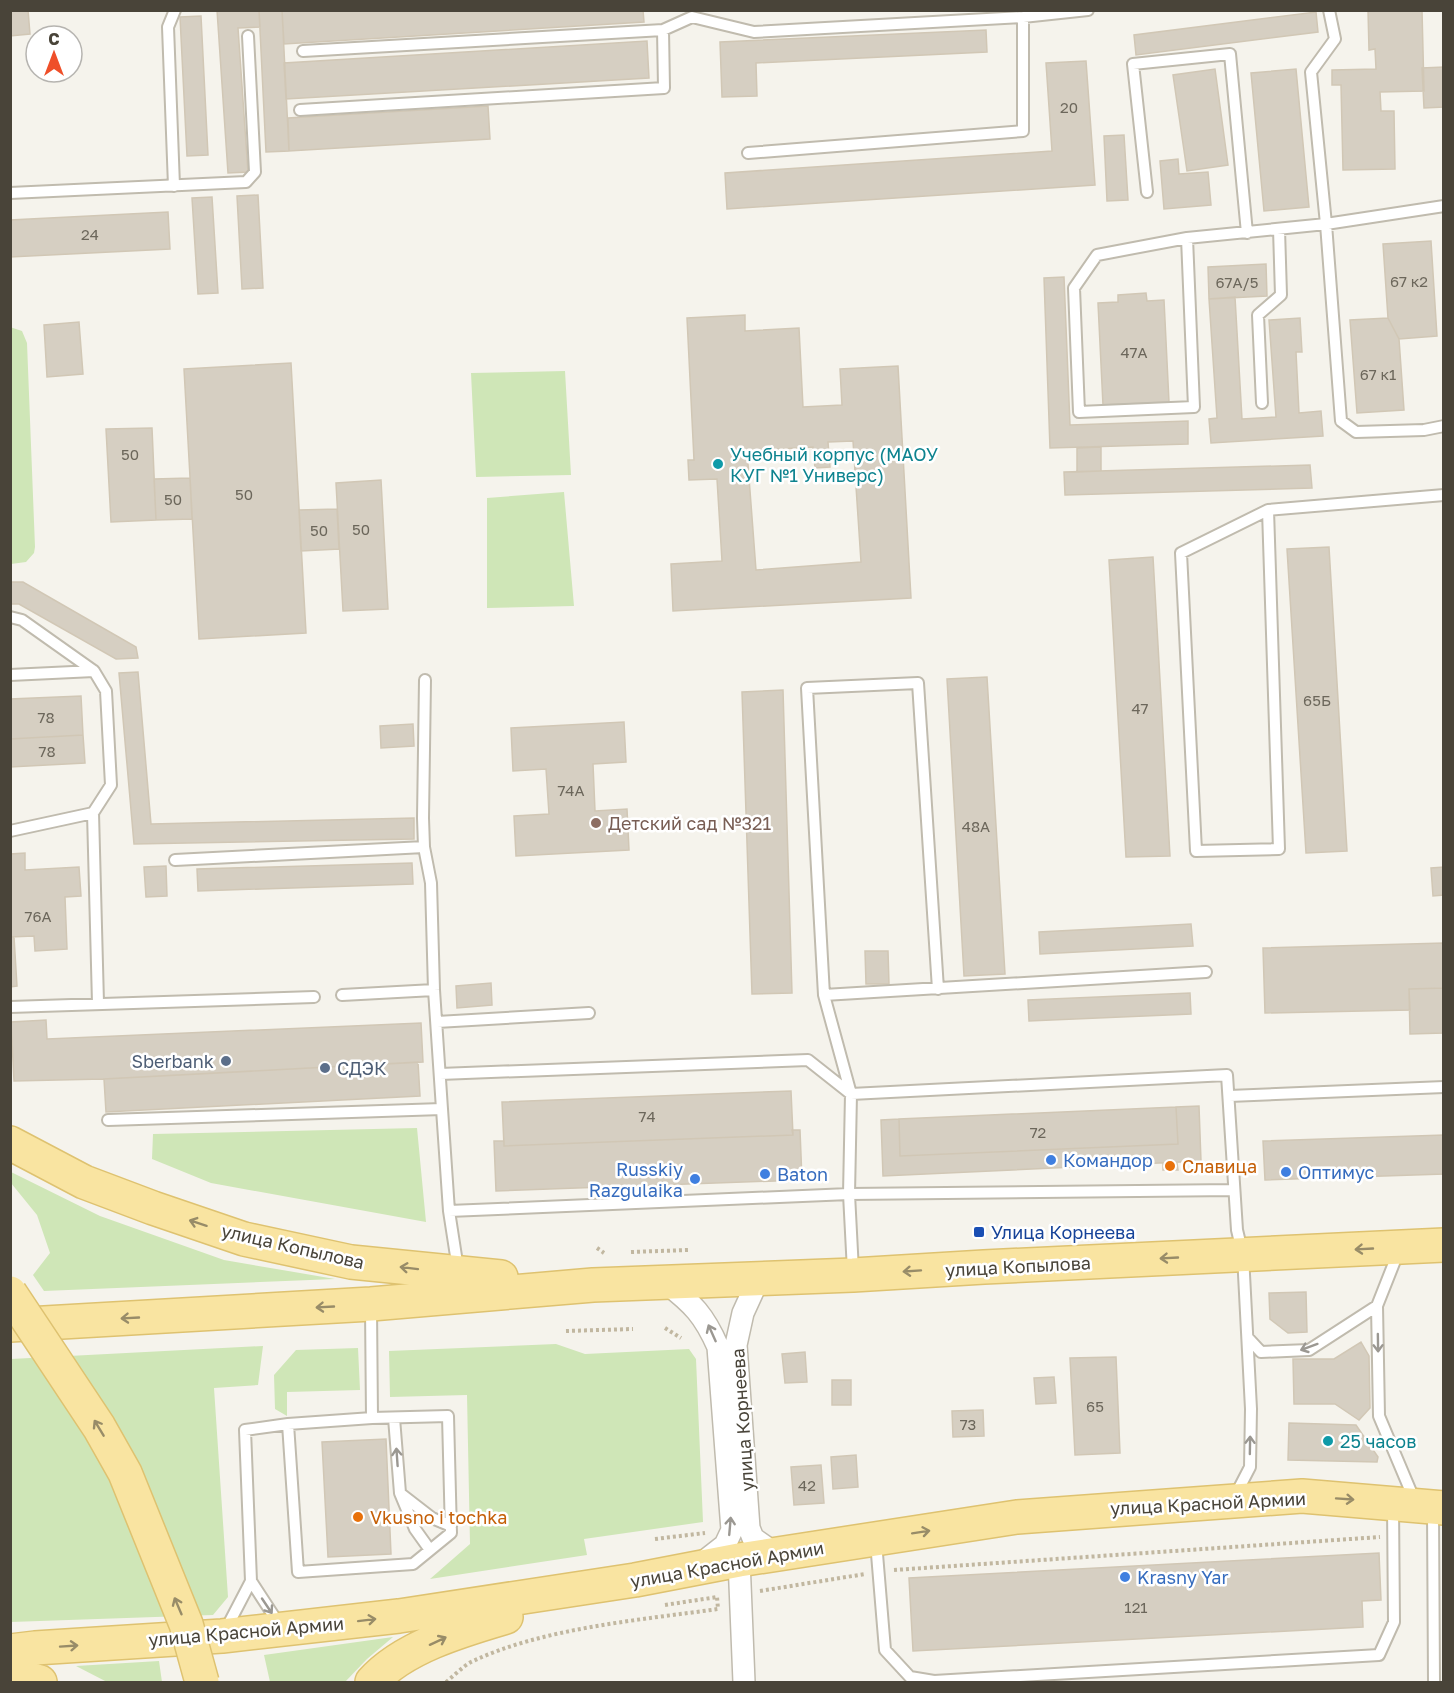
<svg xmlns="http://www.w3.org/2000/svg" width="1454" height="1693" viewBox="0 0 1454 1693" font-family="'Golos Text',sans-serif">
<rect width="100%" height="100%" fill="#f5f3ec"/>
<path fill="#cfe6b7" d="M 10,327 L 22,331 L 27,343 L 35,547 L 34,553 L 26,562 L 11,564 Z
M 565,371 L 571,475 L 476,477 L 471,373 Z
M 564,492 L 574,606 L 487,608 L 487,498 Z
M 417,1128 L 426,1222 L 211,1183 L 152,1159 L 153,1134 Z
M 11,1172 L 100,1216 L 224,1260 L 335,1279 L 44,1291 L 33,1275 L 50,1253 L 37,1215 L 11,1183 Z
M 556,1344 L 585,1354 L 689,1349 L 696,1359 L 703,1522 L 584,1539 L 587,1555 L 430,1579 L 470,1544 L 467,1395 L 390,1397 L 389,1351 Z
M 263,1346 L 258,1385 L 214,1388 L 228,1597 L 213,1615 L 11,1622 L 11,1359 Z
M 358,1348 L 360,1390 L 287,1392 L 287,1416 L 275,1409 L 274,1375 L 296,1350 Z
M 393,1637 L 367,1659 L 345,1682 L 270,1682 L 264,1655 Z
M 159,1661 L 162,1682 L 107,1682 L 76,1666 Z"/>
<path fill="#d6cfc2" stroke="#d1c7b5" stroke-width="1.5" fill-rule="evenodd" d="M 10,10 L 28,10 L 30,34 L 10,36 Z
M 217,10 L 259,10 L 260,27 L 238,28 L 248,172 L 228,173 Z
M 259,10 L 282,10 L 289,151 L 266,152 Z
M 282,10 L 643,10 L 644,22 L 284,44 Z
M 1368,10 L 1422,10 L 1424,91 L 1380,92 L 1381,111 L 1394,111 L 1395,169 L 1343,170 L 1341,85 L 1332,85 L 1332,70 L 1376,69 L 1375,49 L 1369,50 Z
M 1316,12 L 1318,32 L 1136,55 L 1134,35 Z
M 201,16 L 208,155 L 187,156 L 180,17 Z
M 986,30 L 987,52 L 756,63 L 757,96 L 722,97 L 720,42 Z
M 647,41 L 649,78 L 286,99 L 284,63 Z
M 1086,61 L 1095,185 L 727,209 L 725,173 L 1052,151 L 1046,63 Z
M 1444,67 L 1444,107 L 1424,108 L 1422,68 Z
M 1215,69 L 1228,165 L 1187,171 L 1173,75 Z
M 1296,69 L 1309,207 L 1264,211 L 1251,73 Z
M 488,106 L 490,139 L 289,151 L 288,118 Z
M 1124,135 L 1128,200 L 1107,201 L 1104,136 Z
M 1178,159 L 1179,174 L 1208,172 L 1211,205 L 1164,209 L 1160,161 Z
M 258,195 L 263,288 L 242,289 L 237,196 Z
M 212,197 L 218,293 L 198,294 L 192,198 Z
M 168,212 L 170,249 L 10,257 L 10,220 Z
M 1431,241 L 1437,336 L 1399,339 L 1388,318 L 1383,244 Z
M 1266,264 L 1267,296 L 1209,299 L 1208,267 Z
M 1064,277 L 1070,425 L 1188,421 L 1188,444 L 1050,448 L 1044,278 Z
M 1146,293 L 1147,301 L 1164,300 L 1169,402 L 1103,405 L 1098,303 L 1118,302 L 1118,295 Z
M 1235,297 L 1242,419 L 1276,417 L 1269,320 L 1300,318 L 1302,352 L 1296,352 L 1299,413 L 1321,411 L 1323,436 L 1211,443 L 1209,419 L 1217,418 L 1209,299 Z
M 745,315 L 745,331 L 799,328 L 803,407 L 842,405 L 840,369 L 898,366 L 911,598 L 673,611 L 671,564 L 722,561 L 717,479 L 689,480 L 688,460 L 694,460 L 687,318 ZM 853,441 L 861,562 L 756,570 L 747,451 L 813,447 L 815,468 L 830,467 L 828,442 Z
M 1388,318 L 1399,339 L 1404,410 L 1357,413 L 1350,320 Z
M 79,322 L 83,374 L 47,377 L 44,325 Z
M 291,363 L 306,633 L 199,639 L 184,369 Z
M 152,428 L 156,520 L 111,522 L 106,429 Z
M 1101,447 L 1101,471 L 1077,472 L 1077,448 Z
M 1310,465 L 1312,488 L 1065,495 L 1064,472 Z
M 190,478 L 192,519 L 156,520 L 154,479 Z
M 381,480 L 388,609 L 343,611 L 336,483 Z
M 337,509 L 339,549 L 301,551 L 299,510 Z
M 1329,547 L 1347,851 L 1306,853 L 1287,549 Z
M 1153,557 L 1170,856 L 1126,857 L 1109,560 Z
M 10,582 L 23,582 L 136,647 L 138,658 L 116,659 L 19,604 L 10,604 Z
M 138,672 L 151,824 L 414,818 L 414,839 L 134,844 L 119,673 Z
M 987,677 L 1005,974 L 964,976 L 947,679 Z
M 783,690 L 792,993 L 752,994 L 742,692 Z
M 81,696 L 83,735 L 10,739 L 10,699 Z
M 624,722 L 626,762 L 593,764 L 595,811 L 627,809 L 629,850 L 516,856 L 514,816 L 549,814 L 546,769 L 513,771 L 511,728 Z
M 413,724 L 414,746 L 381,748 L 380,726 Z
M 83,735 L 85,763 L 10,767 L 10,739 Z
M 25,853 L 25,870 L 79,867 L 81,896 L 65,897 L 67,949 L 35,951 L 34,936 L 10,937 L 10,854 Z
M 412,863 L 413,884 L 198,891 L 197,869 Z
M 166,866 L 167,896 L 146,897 L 144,867 Z
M 1444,867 L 1444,895 L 1433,896 L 1431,868 Z
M 1191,924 L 1193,946 L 1040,954 L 1039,932 Z
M 10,937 L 14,937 L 17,986 L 10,987 Z
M 1444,943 L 1444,988 L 1409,989 L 1410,1010 L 1265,1013 L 1263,948 Z
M 865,951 L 888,951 L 889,984 L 866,984 Z
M 491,983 L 492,1005 L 457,1008 L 456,986 Z
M 1444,988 L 1444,1033 L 1410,1034 L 1409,989 Z
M 1190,993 L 1191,1014 L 1029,1021 L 1028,1000 Z
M 46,1020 L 47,1039 L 421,1023 L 423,1062 L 104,1079 L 14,1081 L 11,1022 Z
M 418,1062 L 420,1096 L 106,1112 L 104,1079 Z
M 791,1091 L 793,1135 L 504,1146 L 502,1102 Z
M 1199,1106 L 1201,1161 L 883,1176 L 881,1120 L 899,1119 L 900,1156 L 1178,1144 L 1176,1107 Z
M 1176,1107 L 1178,1144 L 900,1156 L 899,1119 Z
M 792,1130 L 800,1130 L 802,1180 L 496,1191 L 494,1141 L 504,1141 L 504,1146 L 793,1135 Z
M 1444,1135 L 1444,1174 L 1265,1180 L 1263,1141 Z
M 1163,1163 L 1177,1163 L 1178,1170 L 1163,1170 Z
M 1306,1292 L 1307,1332 L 1288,1333 L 1270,1319 L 1269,1293 Z
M 1361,1342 L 1369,1356 L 1370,1408 L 1359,1420 L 1335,1404 L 1294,1404 L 1293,1359 L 1334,1359 Z
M 805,1352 L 807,1382 L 785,1383 L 782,1354 Z
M 1116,1357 L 1120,1453 L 1075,1455 L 1070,1358 Z
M 1054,1377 L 1056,1403 L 1036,1404 L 1034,1378 Z
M 832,1380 L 851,1380 L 851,1405 L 832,1405 Z
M 983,1410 L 984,1436 L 953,1437 L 952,1411 Z
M 1289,1423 L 1356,1425 L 1378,1457 L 1377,1462 L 1288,1460 Z
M 386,1439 L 391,1554 L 328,1557 L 322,1442 Z
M 856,1455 L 858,1487 L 833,1489 L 831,1457 Z
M 821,1465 L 824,1503 L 794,1505 L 791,1467 Z
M 1379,1553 L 1381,1600 L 1362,1601 L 1363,1627 L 913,1651 L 909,1578 Z"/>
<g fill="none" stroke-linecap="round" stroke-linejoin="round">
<defs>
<path id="service" d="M 1329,10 L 1335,39 L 1311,72 L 1326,224 L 1341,421 L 1356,432 L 1424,430 L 1444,426
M 303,51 L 663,30 L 692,17 L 754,32 L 1023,17 L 1088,10
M 300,110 L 664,88 L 663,30
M 748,153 L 1023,131 L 1023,17
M 174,186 L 168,27 L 175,10
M 1147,192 L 1133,64 L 1230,54 L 1247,233
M 10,193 L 246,182 L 255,172 L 248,36
M 1187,238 L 1097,255 L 1074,288 L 1079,412 L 1194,407 L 1187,238 L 1326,224 L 1444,206
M 1262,403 L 1258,315 L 1281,295 L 1279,229
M 1268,510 L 1181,553 L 1196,851 L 1279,849 L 1268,510 L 1444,495
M 10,617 L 22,620 L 94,671
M 10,675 L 94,671 L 106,691 L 111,785 L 93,813 L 10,831
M 425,680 L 423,818 L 424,847 L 431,883 L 434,990 L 442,1109 L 449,1211 L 458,1269
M 93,813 L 98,1003
M 175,860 L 424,847
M 342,995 L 434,990
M 824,995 L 1206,972
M 10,1007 L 314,997
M 437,1022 L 589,1013
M 440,1074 L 808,1060 L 851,1094 L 1227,1075 L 1237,1230 L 1243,1255 L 1251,1409 L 1250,1467 L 1235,1496
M 1229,1096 L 1444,1087
M 108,1120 L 442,1109
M 449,1211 L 849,1194 L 1234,1190
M 1398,1253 L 1377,1306 L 1379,1416 L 1414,1499
M 853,1271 L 849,1194 L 851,1094 L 824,995 L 807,688 L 918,683 L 938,989
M 1248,1338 L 1261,1352 L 1309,1350 L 1377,1306
M 394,1418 L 400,1493 L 415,1529 L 430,1550
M 288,1424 L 298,1572 L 413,1564 L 451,1533 L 448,1416 L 372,1418
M 401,1494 L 432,1518 L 451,1526
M 1433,1511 L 1434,1682
M 876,1542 L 885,1650 L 910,1677 L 934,1681 L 1379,1655 L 1394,1622 L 1393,1506
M 251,1581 L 279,1624
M 226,1629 L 251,1581 L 245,1430 L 288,1424 L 372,1418 L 371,1308"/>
<path id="minor" d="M 759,1278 L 743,1313 L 736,1345 L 749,1528 L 753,1538 L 776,1554
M 666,1283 C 693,1304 704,1315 718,1347 L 732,1530 L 725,1545 L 702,1563
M 739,1560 L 744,1682"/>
<path id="primary" d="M 10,1143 L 84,1182 L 153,1208 L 244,1239 L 351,1262 L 501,1277
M 10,1325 L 371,1304 L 593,1285 L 853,1275 L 984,1267 L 1444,1245
M 10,1651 L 35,1648 L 222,1636 L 399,1616 L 635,1580 L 739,1560 L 1017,1517 L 1302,1496 L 1444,1508
M 10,1674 L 40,1682
M 372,1682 C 403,1647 462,1630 506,1617"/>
</defs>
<use href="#service" stroke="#c0bbae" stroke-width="14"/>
<use href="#minor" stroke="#c0bbae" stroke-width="24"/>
<use href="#primary" stroke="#dec270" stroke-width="36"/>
<path stroke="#c1b7a0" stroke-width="4" stroke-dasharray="3 3" stroke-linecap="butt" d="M 597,1248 L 604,1253
M 631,1252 L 688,1250
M 665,1328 L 681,1338
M 566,1331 L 633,1329
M 655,1539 L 705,1533
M 894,1570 L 1380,1537
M 760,1591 L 865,1574
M 665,1605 L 717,1597
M 446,1682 C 454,1676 462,1667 471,1662 C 542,1628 640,1620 718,1609 L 717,1597"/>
<use href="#service" stroke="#fff" stroke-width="10"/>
<use href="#minor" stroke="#fff" stroke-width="21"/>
<use href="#primary" stroke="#f9e4a1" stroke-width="33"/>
<defs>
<path id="primary-bridge" d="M 10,1293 L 99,1427 L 125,1473 L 186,1624 L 202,1682"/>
</defs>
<use href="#primary-bridge" stroke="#dec270" stroke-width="36" stroke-linecap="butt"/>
<use href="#primary-bridge" stroke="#f9e4a1" stroke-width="33"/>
</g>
<defs><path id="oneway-shaft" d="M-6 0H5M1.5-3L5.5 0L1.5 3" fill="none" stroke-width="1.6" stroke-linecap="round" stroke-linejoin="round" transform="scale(1.5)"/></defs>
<g stroke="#988c68">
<use href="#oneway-shaft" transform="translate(198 1223) rotate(-162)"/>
<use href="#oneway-shaft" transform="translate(1364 1249) rotate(177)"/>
<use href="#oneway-shaft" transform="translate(1169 1258) rotate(177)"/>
<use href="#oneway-shaft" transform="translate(409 1268) rotate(-173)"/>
<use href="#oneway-shaft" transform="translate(912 1271) rotate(176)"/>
<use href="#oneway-shaft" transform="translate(325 1307) rotate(177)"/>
<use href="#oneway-shaft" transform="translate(130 1318) rotate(177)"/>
<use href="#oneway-shaft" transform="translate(99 1428) rotate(-121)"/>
<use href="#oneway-shaft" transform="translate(1345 1499) rotate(4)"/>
<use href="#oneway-shaft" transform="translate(921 1532) rotate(-9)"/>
<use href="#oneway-shaft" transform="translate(178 1606) rotate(-113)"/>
<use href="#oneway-shaft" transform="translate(367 1620) rotate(-7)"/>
<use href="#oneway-shaft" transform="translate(438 1641) rotate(-25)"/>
<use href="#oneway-shaft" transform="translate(69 1646) rotate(-4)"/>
</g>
<g stroke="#9b9892">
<use href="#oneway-shaft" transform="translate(712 1333) rotate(-114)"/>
<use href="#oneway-shaft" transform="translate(1378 1343) rotate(89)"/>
<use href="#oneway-shaft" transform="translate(1309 1347) rotate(160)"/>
<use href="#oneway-shaft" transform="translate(1250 1445) rotate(-89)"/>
<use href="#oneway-shaft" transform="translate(397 1457) rotate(-94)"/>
<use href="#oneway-shaft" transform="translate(730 1526) rotate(-85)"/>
<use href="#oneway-shaft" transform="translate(267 1606) rotate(56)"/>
</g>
<g fill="#0f9aa8" stroke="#fff" stroke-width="2">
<circle cx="718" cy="464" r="6"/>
<circle cx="1328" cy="1441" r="6"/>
</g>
<circle fill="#8d6e63" stroke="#fff" stroke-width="2" cx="596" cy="823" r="6"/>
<g fill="#5c6f8a" stroke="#fff" stroke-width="2">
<circle cx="226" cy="1061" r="6"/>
<circle cx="325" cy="1068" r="6"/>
</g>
<g fill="#3f7fe0" stroke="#fff" stroke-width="2">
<circle cx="1051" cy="1160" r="6"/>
<circle cx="1286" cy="1172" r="6"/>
<circle cx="765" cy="1174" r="6"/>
<circle cx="695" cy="1179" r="6"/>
<circle cx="1125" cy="1577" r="6"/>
</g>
<g fill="#e8710a" stroke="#fff" stroke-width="2">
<circle cx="1170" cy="1166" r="6"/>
<circle cx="358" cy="1517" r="6"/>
</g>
<rect fill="#1a4fb4" stroke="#fff" stroke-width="2" x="973" y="1226" width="12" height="12" rx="3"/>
<g text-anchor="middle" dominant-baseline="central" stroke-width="5" stroke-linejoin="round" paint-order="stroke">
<g font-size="15" fill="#6c675b">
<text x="1069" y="107">20</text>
<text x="90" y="234">24</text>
<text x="1409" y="281">67 к2</text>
<text x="1237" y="282">67А/5</text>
<text x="1134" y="352">47А</text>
<text x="1378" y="374">67 к1</text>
<text x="130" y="454">50</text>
<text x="244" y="494">50</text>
<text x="173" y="499">50</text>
<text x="361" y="529">50</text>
<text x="319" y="530">50</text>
<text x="1317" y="700">65Б</text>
<text x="1140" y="708">47</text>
<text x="46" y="717">78</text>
<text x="47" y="751">78</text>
<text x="571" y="790">74А</text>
<text x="976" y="826">48А</text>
<text x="38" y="916">76А</text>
<text x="647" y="1116">74</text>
<text x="1038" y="1132">72</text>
<text x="1095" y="1406">65</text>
<text x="968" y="1424">73</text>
<text x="807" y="1485">42</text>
<text x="1136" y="1607">121</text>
</g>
<g font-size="18" fill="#0d838f" stroke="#fff" text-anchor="start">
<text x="730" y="454">Учебный корпус (МАОУ<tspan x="730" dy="21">КУГ №1 Универс)</tspan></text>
<text x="1340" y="1441">25 часов</text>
</g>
<g font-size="18" fill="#785e54" stroke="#fff" text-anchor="start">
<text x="608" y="823">Детский сад №321</text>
</g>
<g font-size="18" fill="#4e5e75" stroke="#fff" text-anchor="end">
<text x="214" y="1061">Sberbank</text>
<text x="337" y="1068" text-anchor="start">СДЭК</text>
</g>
<g font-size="18" fill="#366cbe" stroke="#fff" text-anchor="start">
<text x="1063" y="1160">Командор</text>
<text x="683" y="1169" text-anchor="end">Russkiy<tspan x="683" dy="21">Razgulaika</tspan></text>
<text x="1298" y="1172">Оптимус</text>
<text x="777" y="1174">Baton</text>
<text x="1137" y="1577">Krasny Yar</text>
</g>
<g font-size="18" fill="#c56008" stroke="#fff" text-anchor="start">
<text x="1182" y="1166">Славица</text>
<text x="370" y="1517">Vkusno i tochka</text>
</g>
<g font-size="18" fill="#164399" stroke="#fff" text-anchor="start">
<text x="991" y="1232">Улица Корнеева</text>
</g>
<g font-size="18" fill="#494439" stroke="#fff">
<text transform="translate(293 1246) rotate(13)">улица Копылова</text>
<text transform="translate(1018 1266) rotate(-3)">улица Копылова</text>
<text transform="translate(742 1420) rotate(-94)">улица Корнеева</text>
<text transform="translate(1208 1503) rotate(-3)">улица Красной Армии</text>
<text transform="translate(727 1564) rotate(-10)">улица Красной Армии</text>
<text transform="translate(246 1631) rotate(-5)">улица Красной Армии</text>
</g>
</g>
<rect width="1454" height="1693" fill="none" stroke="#494439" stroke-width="24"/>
<g transform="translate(54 54)"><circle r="28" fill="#ffffff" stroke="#b6b4b0" stroke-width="1.5"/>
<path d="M0-4.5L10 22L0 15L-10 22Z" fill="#ef4f29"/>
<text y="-9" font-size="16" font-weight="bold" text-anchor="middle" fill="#494439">С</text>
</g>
</svg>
